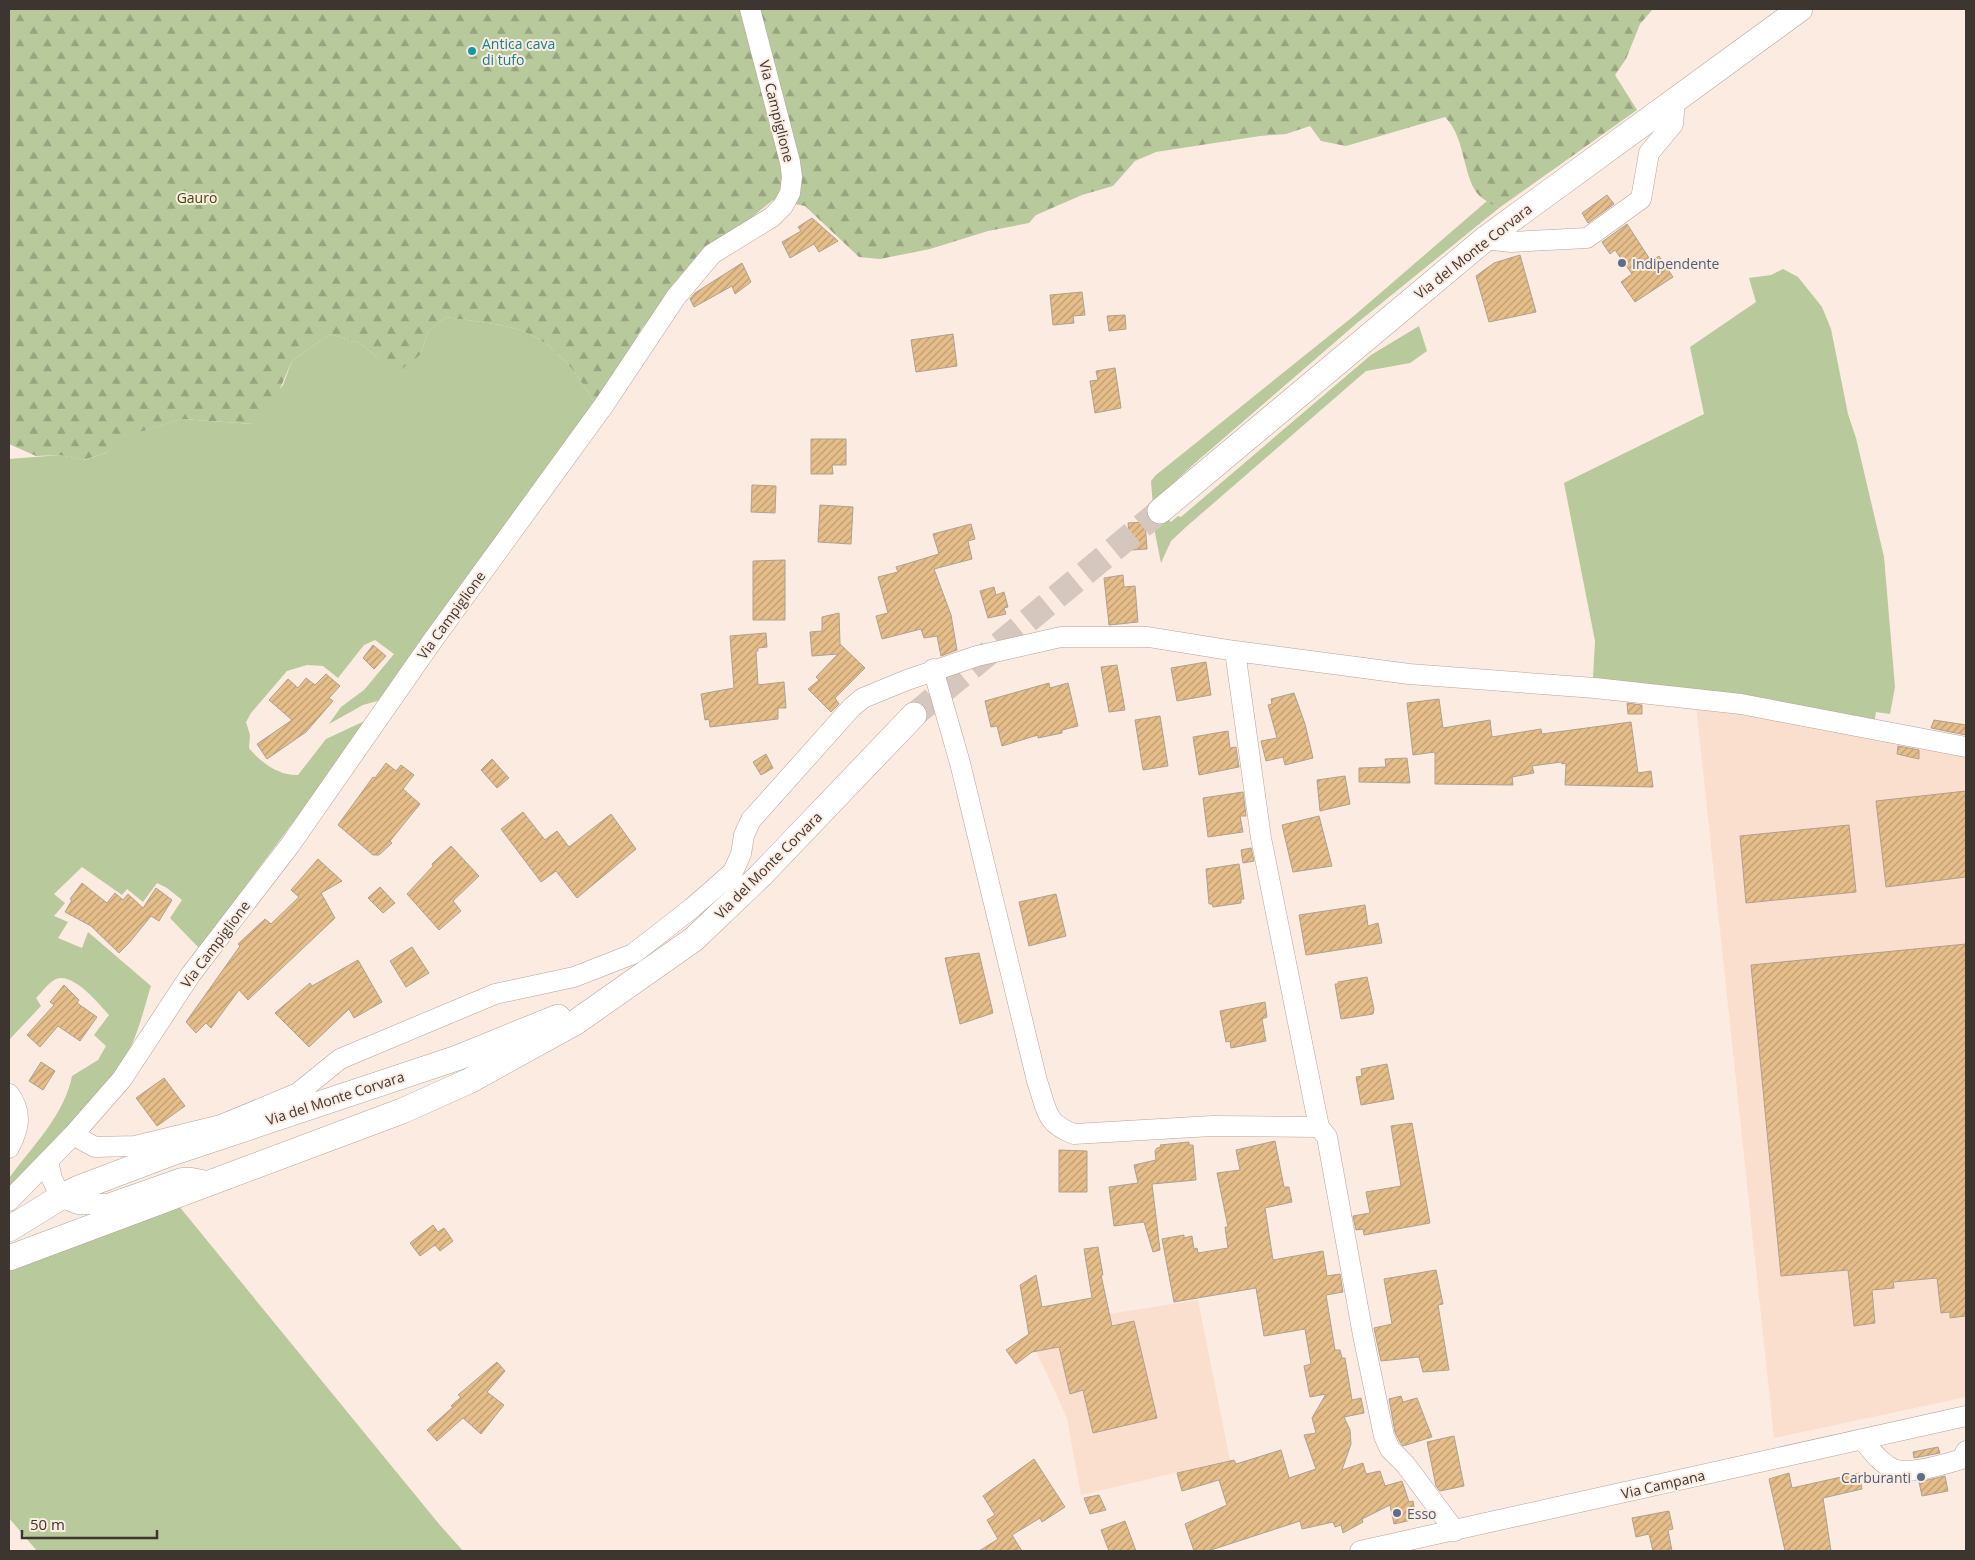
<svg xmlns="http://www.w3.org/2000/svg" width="1975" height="1560" viewBox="0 0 1975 1560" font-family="'Open Sans',sans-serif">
<defs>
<pattern id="forest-firs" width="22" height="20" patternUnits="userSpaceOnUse" patternTransform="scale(1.25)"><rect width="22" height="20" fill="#b8c99b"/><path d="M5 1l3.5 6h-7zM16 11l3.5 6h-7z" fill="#97a47f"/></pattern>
<pattern id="building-hatch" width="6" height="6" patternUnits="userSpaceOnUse" patternTransform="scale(1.25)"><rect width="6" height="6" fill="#e6be8a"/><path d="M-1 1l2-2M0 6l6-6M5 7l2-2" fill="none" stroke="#bc9b71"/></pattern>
</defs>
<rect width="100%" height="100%" fill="#fcebe1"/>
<path fill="#fbdfce" d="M 1696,705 L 1966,755 L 1966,1397 L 1774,1438 Z
M 1198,1300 L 1230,1460 L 1081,1495 L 1067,1418 L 1025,1327 Z"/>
<path fill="#b8c99b" d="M 1487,201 L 1499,208 L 1357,323 L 1195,463 L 1153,502 L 1171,522 L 1178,516 L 1181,517 L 1371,355 L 1419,326 L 1427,351 L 1410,363 L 1366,371 L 1186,527 L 1171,541 L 1161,563 L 1155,533 L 1151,481 L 1156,475 L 1355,315 Z
M 1783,269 L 1798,277 L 1822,307 L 1831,329 L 1848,414 L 1856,438 L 1884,557 L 1895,687 L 1890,714 L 1876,712 L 1874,724 L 1593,678 L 1595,641 L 1564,483 L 1704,414 L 1690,347 L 1756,302 L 1749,278 L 1771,275 Z
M 446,317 C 468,321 502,323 522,331 C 557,344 579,375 596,406 L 384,699 L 363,705 L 329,724 L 341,707 L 364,690 L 394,654 L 375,640 L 364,645 L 338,678 L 323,666 L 307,665 L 287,671 L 251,713 L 246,722 L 250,735 L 249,748 C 260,762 279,776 298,775 L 326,739 L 371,718 L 199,948 L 170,918 L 182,900 L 167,888 L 157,883 L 143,902 L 127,889 L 122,895 L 82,867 L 54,894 L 65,903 L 54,916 L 68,922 L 58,938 L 82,948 L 88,932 L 151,986 C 145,1005 140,1026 132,1044 C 105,1098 51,1145 9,1189 L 9,1178 C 32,1147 65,1114 72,1076 L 98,1060 L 106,1046 L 94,1035 L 109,1015 C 99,1004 73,972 56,979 C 49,982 42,992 36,998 L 41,1006 L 9,1040 L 9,459 L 60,455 L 84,460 L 106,453 L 123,437 L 181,419 L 253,424 L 283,385 L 292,361 L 330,334 L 360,343 L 379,359 L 420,355 L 428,332 Z
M 178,1205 L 439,1524 L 463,1551 L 37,1551 L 9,1518 L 9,1267 Z"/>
<path fill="url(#forest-firs)" d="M 9,9 L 1653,9 L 1640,24 L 1626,59 L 1615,75 L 1637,110 L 1499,208 C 1494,205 1487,202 1482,198 C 1462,183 1467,138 1445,117 L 1346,146 L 1321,141 L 1310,126 L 1286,134 L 1260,136 L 1156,152 L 1135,161 L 1113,186 L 1082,195 L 1036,215 L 1029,223 L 988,231 L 930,249 L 880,259 L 859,257 L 805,206 L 773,200 L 703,257 L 642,328 L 596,406 C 579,375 557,344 522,331 C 502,323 468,321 446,317 L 428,332 L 420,355 L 402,369 L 379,359 L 360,343 L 330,334 L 292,361 L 272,407 L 254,424 L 181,419 L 124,437 L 106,453 L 83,460 L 60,455 L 36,456 L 9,444 Z"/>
<path fill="url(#building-hatch)" stroke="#afa190" d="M 1607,195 L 1614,204 L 1588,223 L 1582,213 Z
M 812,218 L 838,241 L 819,252 L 814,244 L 790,258 L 782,242 L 801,231 L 798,227 Z
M 1627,224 L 1651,261 L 1659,256 L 1673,277 L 1635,302 L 1621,282 L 1632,274 L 1615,250 L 1610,254 L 1602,242 Z
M 1520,255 L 1536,312 L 1489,322 L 1476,276 L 1494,263 Z
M 742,263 L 751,282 L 735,294 L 732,286 L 694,307 L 690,299 L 695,293 Z
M 1082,292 L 1085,315 L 1073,316 L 1074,323 L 1053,325 L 1050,295 Z
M 1125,315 L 1126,329 L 1109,331 L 1107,316 Z
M 953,334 L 957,366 L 916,372 L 911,340 Z
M 1115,368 L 1121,408 L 1095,413 L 1090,381 L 1098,380 L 1096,371 Z
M 811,439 L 846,439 L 846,465 L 832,465 L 833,474 L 811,474 Z
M 752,485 L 776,486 L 775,513 L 751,512 Z
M 820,505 L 853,507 L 851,544 L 818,542 Z
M 1145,522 L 1147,549 L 1131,550 L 1128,523 Z
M 971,524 L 975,539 L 968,541 L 972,559 L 934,569 L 951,615 L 957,650 L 941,656 L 937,636 L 924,638 L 921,629 L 882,639 L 876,616 L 888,613 L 878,577 L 898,572 L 896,567 L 939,554 L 933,534 Z
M 785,560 L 785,620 L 753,620 L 753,561 Z
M 1123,575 L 1124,587 L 1135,586 L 1138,622 L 1109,625 L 1104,578 Z
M 994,587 L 996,595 L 1004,592 L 1008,607 L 1004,608 L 1006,614 L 988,618 L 980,591 Z
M 839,613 L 840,644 L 865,668 L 835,698 L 839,704 L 831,712 L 808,689 L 819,680 L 816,677 L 838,654 L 812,656 L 810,632 L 822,631 L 822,617 Z
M 766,633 L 767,647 L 758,648 L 758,651 L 756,651 L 758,685 L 784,682 L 786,708 L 778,708 L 778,719 L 710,727 L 709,719 L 705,720 L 701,694 L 734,688 L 730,636 Z
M 373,645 L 386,656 L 374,669 L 363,658 Z
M 1206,662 L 1211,695 L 1177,701 L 1171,668 Z
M 1117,665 L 1125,710 L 1109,712 L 1101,667 Z
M 326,674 L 340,686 L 329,698 L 333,701 L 306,732 L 267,759 L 257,744 L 292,720 L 269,700 L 288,679 L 298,688 L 306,678 L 315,685 Z
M 1049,683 L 1050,688 L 1068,683 L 1078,726 L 1062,730 L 1062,733 L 1038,738 L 1038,735 L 1002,746 L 997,726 L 991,727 L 985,701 Z
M 1294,693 L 1305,724 L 1313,758 L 1285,765 L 1283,757 L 1266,761 L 1261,741 L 1277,738 L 1268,705 L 1272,704 L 1271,699 Z
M 1439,699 L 1443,728 L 1490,720 L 1492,737 L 1541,729 L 1542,734 L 1631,722 L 1638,773 L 1651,771 L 1653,787 L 1565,785 L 1566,763 L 1562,764 L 1561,762 L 1532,766 L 1534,773 L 1512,777 L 1513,785 L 1435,784 L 1435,752 L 1413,755 L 1407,703 Z
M 1627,703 L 1642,705 L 1642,714 L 1628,714 Z
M 1160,716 L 1168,766 L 1143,770 L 1135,720 Z
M 1934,720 L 1966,725 L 1966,735 L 1931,728 Z
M 1228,731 L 1230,748 L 1236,747 L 1239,767 L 1199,775 L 1193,737 Z
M 1898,746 L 1919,750 L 1919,759 L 1897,754 Z
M 766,754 L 773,768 L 761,775 L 753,762 Z
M 1407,758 L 1410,783 L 1359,782 L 1359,768 L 1386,767 L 1385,759 Z
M 492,759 L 509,778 L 497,788 L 481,770 Z
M 386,763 L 396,771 L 401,765 L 414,775 L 403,789 L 420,804 L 390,841 L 392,843 L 379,855 L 373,855 L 338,825 L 373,777 L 375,778 Z
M 1345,776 L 1350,804 L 1320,811 L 1317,780 Z
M 1966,791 L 1966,877 L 1886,887 L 1876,801 Z
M 1243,792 L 1246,816 L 1240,816 L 1243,832 L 1208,837 L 1203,798 Z
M 523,812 L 545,840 L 557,831 L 569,847 L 611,814 L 636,849 L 577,898 L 556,871 L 541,882 L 501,829 Z
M 1319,816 L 1332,866 L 1293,872 L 1282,825 Z
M 1849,825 L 1856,892 L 1746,903 L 1740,836 Z
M 451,846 L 479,876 L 453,901 L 461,911 L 439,930 L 407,894 L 433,866 L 432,864 Z
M 1251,848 L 1254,861 L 1243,863 L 1241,850 Z
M 318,859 L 342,881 L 321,893 L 335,918 L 248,1000 L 239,990 L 211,1028 L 206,1023 L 196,1033 L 186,1022 L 240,946 L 238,944 L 265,919 L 271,924 L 299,897 L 291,890 Z
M 1239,864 L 1244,899 L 1241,899 L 1241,903 L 1213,907 L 1212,904 L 1209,904 L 1206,869 Z
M 82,883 L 107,903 L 115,893 L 123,900 L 128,894 L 143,908 L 156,888 L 172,900 L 159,921 L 151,916 L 129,943 L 119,953 L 91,926 L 65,912 L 72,900 L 70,899 Z
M 380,887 L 395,903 L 383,913 L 368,898 Z
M 1056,894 L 1066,936 L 1029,946 L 1019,902 Z
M 1365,905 L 1368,926 L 1378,923 L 1382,943 L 1306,955 L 1299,915 Z
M 1966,944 L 1966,1316 L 1950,1318 L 1950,1312 L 1941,1313 L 1937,1278 L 1893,1282 L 1894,1288 L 1872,1290 L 1875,1323 L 1854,1326 L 1848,1270 L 1781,1276 L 1751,965 Z
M 412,947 L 429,973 L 406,987 L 390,961 Z
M 979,953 L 993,1013 L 960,1024 L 945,958 Z
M 358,960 L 382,1002 L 354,1018 L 349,1009 L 309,1047 L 275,1013 L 310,983 L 312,986 Z
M 1367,977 L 1374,1009 L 1373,1014 L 1341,1019 L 1335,984 L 1338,984 L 1338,982 Z
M 64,985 L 79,1000 L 77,1003 L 97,1017 L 80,1041 L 58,1026 L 40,1047 L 27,1035 L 54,1005 L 50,1002 Z
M 1265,1002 L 1267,1017 L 1262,1019 L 1266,1041 L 1231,1048 L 1230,1041 L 1226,1042 L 1220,1011 Z
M 41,1062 L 55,1071 L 43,1090 L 29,1081 Z
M 1387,1064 L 1394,1099 L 1361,1105 L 1356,1077 L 1362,1076 L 1361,1069 Z
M 164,1078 L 185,1106 L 157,1126 L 136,1098 Z
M 1412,1123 L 1430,1223 L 1364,1235 L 1363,1229 L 1356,1230 L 1353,1216 L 1370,1213 L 1366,1192 L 1401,1186 L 1391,1126 Z
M 1275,1141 L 1284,1187 L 1289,1187 L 1292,1202 L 1265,1208 L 1273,1260 L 1323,1251 L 1327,1276 L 1340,1274 L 1343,1292 L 1326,1295 L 1335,1350 L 1340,1350 L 1342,1358 L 1345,1358 L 1352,1400 L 1361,1398 L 1364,1413 L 1344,1417 L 1350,1430 L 1351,1444 L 1342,1470 L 1363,1463 L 1366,1474 L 1380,1471 L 1385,1486 L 1402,1481 L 1409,1502 L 1413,1501 L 1416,1519 L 1394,1524 L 1390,1505 L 1362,1519 L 1363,1522 L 1343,1533 L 1341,1525 L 1335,1527 L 1333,1522 L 1302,1529 L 1300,1521 L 1208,1551 L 1194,1551 L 1185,1524 L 1227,1505 L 1219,1480 L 1182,1491 L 1177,1473 L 1234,1460 L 1236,1464 L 1281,1450 L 1289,1478 L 1316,1469 L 1304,1435 L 1316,1433 L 1312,1418 L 1326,1394 L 1310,1397 L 1304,1366 L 1311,1364 L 1305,1329 L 1264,1336 L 1256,1288 L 1174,1302 L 1162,1239 L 1184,1235 L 1184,1238 L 1192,1236 L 1194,1249 L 1197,1248 L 1198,1253 L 1228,1248 L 1225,1227 L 1228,1227 L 1217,1173 L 1240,1170 L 1236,1150 Z
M 1189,1142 L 1189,1145 L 1193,1145 L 1196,1180 L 1152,1184 L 1160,1250 L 1153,1252 L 1144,1222 L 1114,1226 L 1109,1187 L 1138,1183 L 1134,1165 L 1156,1160 L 1155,1151 L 1157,1148 L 1161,1147 L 1160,1145 Z
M 1059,1150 L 1087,1151 L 1087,1192 L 1059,1192 Z
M 433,1225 L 438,1232 L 444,1228 L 453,1241 L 440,1251 L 435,1245 L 420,1256 L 410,1243 Z
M 1098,1247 L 1103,1275 L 1101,1275 L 1112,1326 L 1134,1321 L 1157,1418 L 1093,1433 L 1083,1390 L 1070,1394 L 1059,1347 L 1032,1352 L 1016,1364 L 1006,1350 L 1029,1334 L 1020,1285 L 1036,1275 L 1042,1307 L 1092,1298 L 1084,1249 Z
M 1436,1270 L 1443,1304 L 1438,1305 L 1449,1370 L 1423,1372 L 1419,1357 L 1381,1361 L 1374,1328 L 1392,1324 L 1384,1279 Z
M 497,1362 L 505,1371 L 487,1392 L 504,1405 L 481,1434 L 463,1418 L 437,1441 L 427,1430 L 453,1407 L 451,1406 L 461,1397 L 458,1395 Z
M 1401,1396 L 1403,1402 L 1417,1398 L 1432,1437 L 1403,1446 L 1400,1442 L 1395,1432 L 1389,1399 Z
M 1454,1436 L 1464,1486 L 1440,1491 L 1436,1486 L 1427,1442 Z
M 1938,1447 L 1940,1453 L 1914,1458 L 1913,1452 Z
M 1034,1459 L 1065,1507 L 1042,1522 L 1040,1518 L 1012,1535 L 1022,1551 L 979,1551 L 998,1539 L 987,1520 L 995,1515 L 983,1496 Z
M 1789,1473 L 1792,1488 L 1859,1473 L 1862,1489 L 1823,1498 L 1831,1551 L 1785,1551 L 1769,1479 Z
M 1945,1476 L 1948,1491 L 1922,1496 L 1919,1482 Z
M 1099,1495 L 1106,1510 L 1090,1514 L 1084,1498 Z
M 1669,1511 L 1673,1529 L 1668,1530 L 1672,1551 L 1653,1551 L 1649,1534 L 1636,1537 L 1632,1518 Z
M 1125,1521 L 1136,1551 L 1109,1551 L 1101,1530 Z"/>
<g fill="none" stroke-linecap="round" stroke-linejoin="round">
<path stroke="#d6c7be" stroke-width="25" stroke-dasharray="25 12" stroke-linecap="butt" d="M 914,715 L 1160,511"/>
<defs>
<path id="minor" d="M 1485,239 L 1511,242 L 1587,238 L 1641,199 L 1649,153 L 1673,124 L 1675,100
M 1235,651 L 1261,838 L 1319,1127 L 1327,1137 L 1363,1335 L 1384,1436 L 1390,1449 L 1405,1464 L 1455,1531
M 933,669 L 960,763 L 1037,1081 C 1047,1109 1044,1123 1074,1134 L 1212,1126 L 1319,1127
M 9,1094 C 23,1113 19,1129 9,1148
M 73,1135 L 95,1147 L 135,1146 L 221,1125 L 298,1093 L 340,1059 L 495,994 L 574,977 L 633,954 L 692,908 L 733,872 L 741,854 L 744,835 L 751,820 L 852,707 L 863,698 L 907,680 L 977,656 L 1061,637 L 1148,637 L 1235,651 L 1409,674 L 1595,688 L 1741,704 L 1966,747
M 48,1161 L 52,1179 L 61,1197 L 78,1204 L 108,1204 L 182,1178 L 192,1178 L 212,1182
M 9,1201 L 73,1135 L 122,1079 L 191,974 L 290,845 L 433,640 L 604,405 L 676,297 L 712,254 L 772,217 L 783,206 L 790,193 L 792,177 L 790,162 L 750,9
M 1862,1439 C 1871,1450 1883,1467 1897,1470 C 1914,1474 1945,1464 1962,1459 L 1966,1451
M 1360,1551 L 1966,1416"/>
<path id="major" d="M 1160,511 L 1485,239 L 1800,9
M 9,1229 L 61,1197 L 79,1188 L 169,1154 L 457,1058 L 558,1017
M 9,1258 L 402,1111 L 469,1081 L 576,1022 L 694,939 L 761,875 L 914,715"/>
</defs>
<use href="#minor" stroke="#b7a397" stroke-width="21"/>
<use href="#major" stroke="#b7a397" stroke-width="26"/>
<use href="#minor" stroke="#fff" stroke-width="20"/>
<use href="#major" stroke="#fff" stroke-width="25"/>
</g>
<circle fill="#0f9aa8" stroke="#fcebe1" stroke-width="2" cx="472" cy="51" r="5"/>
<g fill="#5c6f8a" stroke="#fcebe1" stroke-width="2">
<circle cx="1622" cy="263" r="5"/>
<circle cx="1921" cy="1477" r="5"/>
<circle cx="1397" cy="1513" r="5"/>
</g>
<g text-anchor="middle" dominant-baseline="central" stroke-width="4" stroke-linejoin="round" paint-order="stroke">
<g font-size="14" fill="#0d838f" stroke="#fcebe1" text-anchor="start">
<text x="482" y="43">Antica cava<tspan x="482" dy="16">di tufo</tspan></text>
</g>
<g font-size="14" fill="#3d3530" stroke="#fcebe1">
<text transform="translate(777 111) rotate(76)">Via Campiglione</text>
<text transform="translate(1473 251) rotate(-38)">Via del Monte Corvara</text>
<text transform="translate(451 615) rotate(-54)">Via Campiglione</text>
<text transform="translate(768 865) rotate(-45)">Via del Monte Corvara</text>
<text transform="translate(215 944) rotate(-53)">Via Campiglione</text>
<text transform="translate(335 1098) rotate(-18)">Via del Monte Corvara</text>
<text transform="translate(1663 1484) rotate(-13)">Via Campana</text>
</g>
<g font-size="14" fill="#374906" stroke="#fcebe1">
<text x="197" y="197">Gauro</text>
</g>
<g font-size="14" fill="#4e5e75" stroke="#fcebe1" text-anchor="start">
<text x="1632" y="263">Indipendente</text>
<text x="1911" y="1477" text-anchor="end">Carburanti</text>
<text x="1407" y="1513">Esso</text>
</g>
</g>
<rect width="1975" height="1560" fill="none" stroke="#3d3530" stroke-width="20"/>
<path d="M22 1530v8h135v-8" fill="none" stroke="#3d3530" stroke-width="2.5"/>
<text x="30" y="1530" font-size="15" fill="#3d3530" stroke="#fcebe1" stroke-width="4" paint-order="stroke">50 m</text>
</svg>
